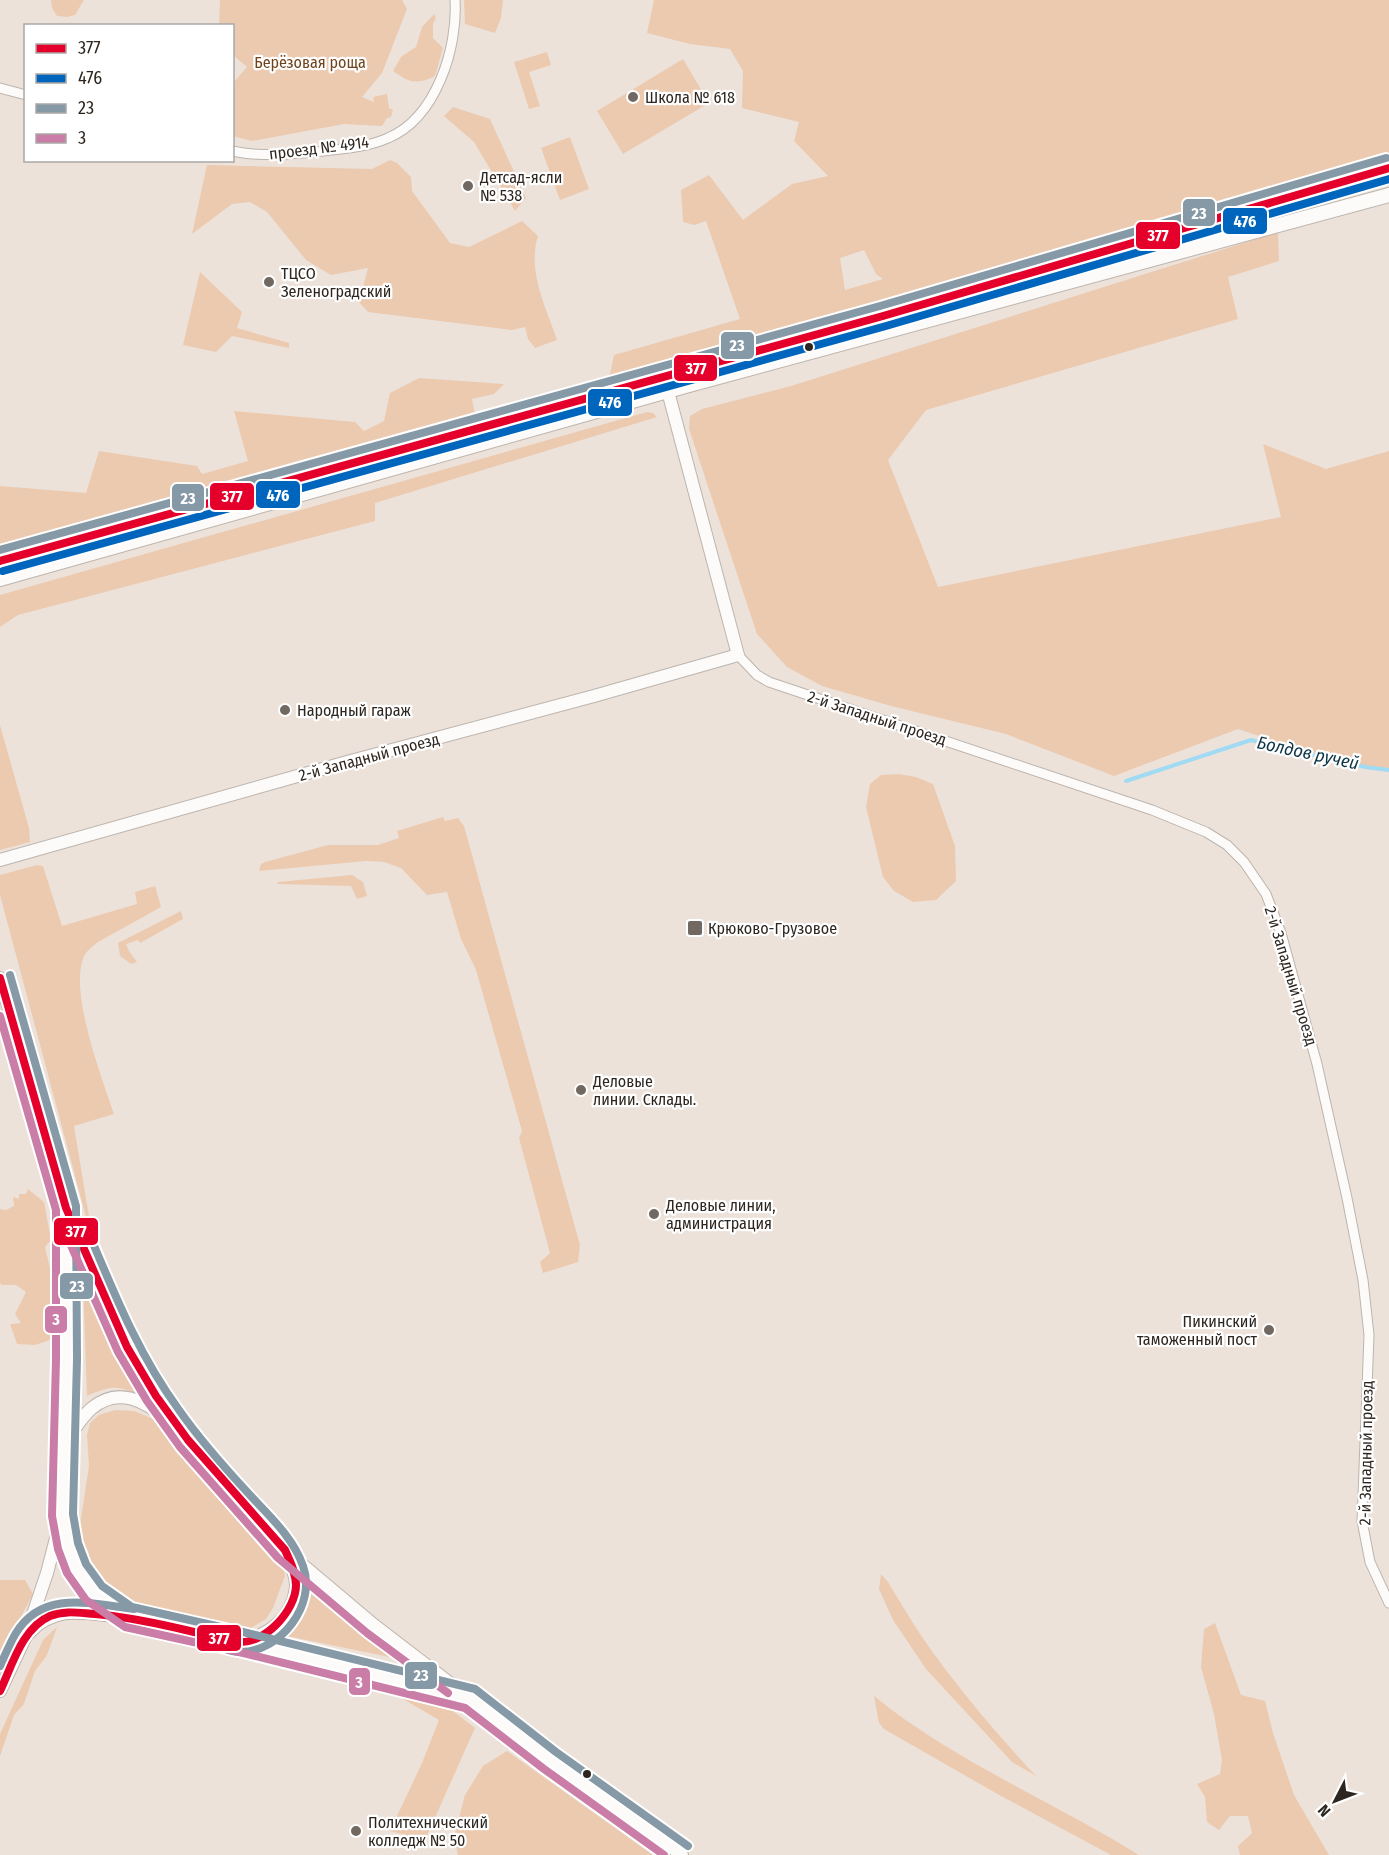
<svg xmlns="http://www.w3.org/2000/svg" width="1389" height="1855" viewBox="0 0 1389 1855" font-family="'Fira Sans Condensed',sans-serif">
<rect width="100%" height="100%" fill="#ede2da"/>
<path fill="#ebcab0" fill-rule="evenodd" d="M 51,0 L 84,0 L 75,15 L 67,17 L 57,16 L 52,8 Z
M 220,0 L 402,0 L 407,9 L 382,73 L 362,97 L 374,102 L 373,97 L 387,94 L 389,108 L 393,110 L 391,117 L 387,118 L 382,126 L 344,124 L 252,141 L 233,136 L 233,83 L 247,67 L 233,55 L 232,26 L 219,25 Z
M 464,0 L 503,0 L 501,18 L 495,33 L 465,24 Z
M 654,0 L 1389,0 L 1389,157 L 960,283 L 609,379 L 614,355 L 740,319 L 706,221 L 694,225 L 683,222 L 681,190 L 709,175 L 743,220 L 792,184 L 828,176 L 794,141 L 799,122 L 742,108 L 743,71 L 730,49 L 690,44 L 647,33 ZM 864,250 L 876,274 L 883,279 L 845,290 L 840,258 Z
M 434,14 L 436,18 L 433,24 L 433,38 L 443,48 L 435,76 C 416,85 410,83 393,71 L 401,57 L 416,47 L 422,27 Z
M 547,52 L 551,65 L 529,72 L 540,106 L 529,109 L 514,62 Z
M 683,59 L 709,103 L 623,154 L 597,111 Z
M 453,107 L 490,119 L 526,198 L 515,211 L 474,142 L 444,116 Z
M 570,137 L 589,189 L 560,200 L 541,148 Z
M 390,160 L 397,163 L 411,177 L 412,191 L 450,243 L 469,247 L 522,221 L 538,236 C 527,271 546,307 557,340 L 535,348 L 528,339 L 525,327 L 512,330 L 368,312 L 359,302 L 368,268 L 331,275 L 306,260 L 267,212 L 250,202 L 232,204 L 192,234 L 207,165 L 372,169 Z
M 1278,232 L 1279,261 L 1228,277 L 1238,319 L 926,410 L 888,460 L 938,587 L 1281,517 L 1263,444 L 1326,469 L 1389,451 L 1389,770 L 1343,764 L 1238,729 L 1114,776 L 1006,734 L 891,706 L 822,686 L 787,667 L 757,634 L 689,429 L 690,416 L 702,409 L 791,386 Z
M 200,272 L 242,312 L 237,328 L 289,343 L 289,348 L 232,336 L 216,352 L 183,345 Z
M 419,378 L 504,384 L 494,394 L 472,399 L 475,415 L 382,445 L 0,544 L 0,486 L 86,493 L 99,451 L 197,466 L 202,474 L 248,461 L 234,411 L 355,422 L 364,431 L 384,421 L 390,393 Z
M 647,412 L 653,413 L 657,417 L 375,503 L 375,521 L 18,615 L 0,627 L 0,595 Z
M 0,725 L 29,828 L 30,842 L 0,850 Z
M 899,774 L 916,777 L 933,784 L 955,846 L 956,881 L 936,900 L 913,902 L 894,891 L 883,877 L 866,807 L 870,784 L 881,775 Z
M 443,817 L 445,821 L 458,818 L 464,826 L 580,1245 L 578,1262 L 543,1273 L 540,1262 L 550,1253 L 519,1138 L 522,1131 L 476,970 L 461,939 L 447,892 L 427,895 L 401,868 L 384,862 L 366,861 L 259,871 L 261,864 L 265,862 L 328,845 L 378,845 L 399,838 L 397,831 Z
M 37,865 L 43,866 L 62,926 L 137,904 L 135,892 L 155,886 L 161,907 L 98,942 C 92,947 85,952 83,959 C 70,995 102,1078 114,1114 L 74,1126 L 94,1247 L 0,895 L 0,875 Z
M 352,875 L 363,882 L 367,896 L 357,899 L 351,886 L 277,884 L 278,882 Z
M 181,911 L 183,919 L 140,943 L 138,940 L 126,944 L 129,951 L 137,962 L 131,964 L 120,956 L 118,943 Z
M 28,1189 L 44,1202 L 51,1240 L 45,1247 L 56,1294 L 52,1315 L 56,1338 L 35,1345 L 17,1344 L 10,1324 L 21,1323 L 15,1314 L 26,1292 L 16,1285 L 2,1285 L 0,1283 L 0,1209 L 6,1210 L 14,1206 L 13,1197 L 19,1199 L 19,1194 L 26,1194 Z
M 83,1283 L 94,1302 L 118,1362 L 138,1394 C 114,1385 111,1386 87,1396 Z
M 115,1410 L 134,1411 L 156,1420 L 283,1563 L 285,1576 L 273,1608 L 266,1619 L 248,1630 L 103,1597 L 80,1565 L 77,1544 L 89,1466 L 87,1435 L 90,1423 L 99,1415 Z
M 881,1574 L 888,1582 C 899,1600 910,1619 922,1637 C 956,1686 995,1732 1036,1776 L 1012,1762 L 926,1669 L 893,1620 L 879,1589 Z
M 0,1580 L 25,1580 L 33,1594 L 0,1657 Z
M 304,1581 L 409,1661 L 282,1635 C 297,1618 302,1603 304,1581 Z
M 1215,1623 L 1241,1695 L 1265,1701 L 1273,1733 L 1294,1795 L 1329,1855 L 1240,1855 L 1238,1846 L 1252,1833 L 1248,1816 L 1230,1816 L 1219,1830 L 1207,1822 L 1205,1797 L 1197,1784 L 1220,1774 L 1222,1760 L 1214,1714 L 1201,1667 L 1204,1629 Z
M 57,1627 L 47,1655 L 35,1671 L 24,1704 L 14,1715 L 0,1756 L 0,1734 L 43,1640 Z
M 391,1692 L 453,1711 L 475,1728 L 425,1840 L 390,1831 L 422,1763 L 439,1720 Z
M 874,1696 C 954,1761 1052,1801 1139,1855 L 1111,1855 L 1001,1796 L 884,1729 L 879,1723 Z
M 507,1751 L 653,1855 L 458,1855 L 454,1837 L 465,1795 L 483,1766 Z"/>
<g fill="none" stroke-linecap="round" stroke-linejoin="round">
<path stroke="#a0daf3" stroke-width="4" d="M 1126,781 L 1251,740 L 1365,767 L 1389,770"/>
<defs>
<path id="street" d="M 0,88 L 26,95
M 232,151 C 261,157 287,154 315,152 C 339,149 366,148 388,138 C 436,118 458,48 455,0
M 738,655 L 757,675 L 769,682 L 1152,810 L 1206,832 L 1227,845 L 1244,862 L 1266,894 L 1281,933 L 1317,1064 L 1347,1198 L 1363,1280 L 1369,1335 L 1362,1521 L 1370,1562 L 1389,1603"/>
<path id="secondary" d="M 0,860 L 347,762 L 594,696 L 738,655 L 666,384
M 0,978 L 66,1208 L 127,1347 L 156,1396 L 188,1440 L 285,1550 L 374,1625 L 550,1760 L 682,1855
M 66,1213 L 67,1359 L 62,1515 L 68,1546 L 77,1569 L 95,1594 L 128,1617 L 241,1642 L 463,1696
M 66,1441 C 74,1430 82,1416 92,1408 C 119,1386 146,1401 168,1421
M 29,1633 C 56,1603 88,1614 124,1617
M 242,1641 C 270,1635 292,1618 296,1588 C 297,1576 290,1562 286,1551
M 0,1691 L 25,1638 L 47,1573 L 61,1519"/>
<path id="primary" d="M 0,561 L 883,316 L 1389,168
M 0,579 L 689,385 L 1389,195"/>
</defs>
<use href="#street" stroke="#bcb4ad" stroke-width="11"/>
<use href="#secondary" stroke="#bcb4ad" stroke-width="14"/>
<use href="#primary" stroke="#bcb4ad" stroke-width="16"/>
<use href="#street" stroke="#fcfbf9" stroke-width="9"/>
<use href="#secondary" stroke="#fcfbf9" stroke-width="12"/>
<use href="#primary" stroke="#fcfbf9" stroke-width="14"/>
<defs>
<path id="bus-1" d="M 0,561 L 883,316 L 1389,168
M 0,978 L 66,1208 L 127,1347 L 156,1396 L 188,1440 L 285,1550 C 290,1561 296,1573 296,1585 C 296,1610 265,1644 239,1642 C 224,1640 209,1635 194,1632 C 161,1624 129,1617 95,1614 C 79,1613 65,1610 50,1616 C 22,1628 12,1666 0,1691"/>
<path id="bus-2" d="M 3,571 L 886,326 L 1389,179"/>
<path id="bus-3" d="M 0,550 L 880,306 L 1386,158
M 10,975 L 76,1206 L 77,1359 L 73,1514 L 78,1543 L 86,1564 L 102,1586 L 132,1607 L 243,1632 L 475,1689 L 556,1752 L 688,1846
M 85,1224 C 112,1288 137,1353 179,1410 C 200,1440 224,1467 249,1494 C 269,1516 293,1537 303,1566 C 317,1604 281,1652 240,1652 C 234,1652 228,1650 223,1648
M 0,1666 C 5,1655 10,1643 16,1633 C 43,1589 92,1604 134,1609"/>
<path id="bus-4" d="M 0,1016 L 56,1210 L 56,1359 L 52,1516 L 58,1549 L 67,1573 L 86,1600 L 125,1627 L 239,1652 L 465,1708 L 544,1769 L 664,1855
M 65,1232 L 118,1352 L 147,1401 L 180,1447 L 278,1558 L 367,1633 L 448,1693"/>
</defs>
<use href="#bus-1" stroke="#fff" stroke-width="12"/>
<use href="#bus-2" stroke="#fff" stroke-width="12"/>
<use href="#bus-3" stroke="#fff" stroke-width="12"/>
<use href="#bus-4" stroke="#fff" stroke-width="12"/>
<use href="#bus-1" stroke="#e4002b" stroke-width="8"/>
<use href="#bus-2" stroke="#0065bd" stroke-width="8"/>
<use href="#bus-3" stroke="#8699a6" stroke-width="8"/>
<use href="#bus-4" stroke="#ca7da6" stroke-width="8"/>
</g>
<g fill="#706861" stroke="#fff" stroke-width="2">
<circle cx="633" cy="97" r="6"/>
<circle cx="468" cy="186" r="6"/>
<circle cx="269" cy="282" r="6"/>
<circle cx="285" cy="710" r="6"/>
<rect x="687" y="920" width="16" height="16" rx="3"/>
<circle cx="581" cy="1090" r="6"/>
<circle cx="654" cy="1214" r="6"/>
<circle cx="1269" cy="1330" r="6"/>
<circle cx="356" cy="1831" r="6"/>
</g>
<g fill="#2d2620" stroke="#fff" stroke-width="2">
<circle cx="809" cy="347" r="5"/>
<circle cx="587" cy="1774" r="5"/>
</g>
<g text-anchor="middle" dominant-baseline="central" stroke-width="4.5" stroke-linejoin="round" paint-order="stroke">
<g font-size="16" fill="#6f441d" stroke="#fff">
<text x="310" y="62">Берёзовая роща</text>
</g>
<g font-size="16" fill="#2d2620" stroke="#fff" text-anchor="start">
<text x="645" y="97">Школа № 618</text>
<text x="480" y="177">Детсад-ясли<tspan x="480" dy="18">№ 538</tspan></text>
<text x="281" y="273">ТЦСО<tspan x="281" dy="18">Зеленоградский</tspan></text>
<text x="297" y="710">Народный гараж</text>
<text x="708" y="928">Крюково-Грузовое</text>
<text x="593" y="1081">Деловые<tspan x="593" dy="18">линии. Склады.</tspan></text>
<text x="666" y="1205">Деловые линии,<tspan x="666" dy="18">администрация</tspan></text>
<text x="1257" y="1321" text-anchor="end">Пикинский<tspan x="1257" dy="18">таможенный пост</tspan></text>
<text x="368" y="1822">Политехнический<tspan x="368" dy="18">колледж № 50</tspan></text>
</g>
<g font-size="16" fill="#2d2620" stroke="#fff">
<text transform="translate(319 148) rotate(-7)">проезд № 4914</text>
<text transform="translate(877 718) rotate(18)">2-й Западный проезд</text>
<text transform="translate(369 757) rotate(-15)">2-й Западный проезд</text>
<text transform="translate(1291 976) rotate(73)">2-й Западный проезд</text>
<text transform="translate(1366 1453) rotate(-89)">2-й Западный проезд</text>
</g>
<g font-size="18" font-style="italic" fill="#0d3546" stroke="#fff">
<text transform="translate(1308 753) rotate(12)">Болдов ручей</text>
</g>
</g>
<g stroke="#fff" stroke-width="2">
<rect x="1182" y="198" width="34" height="29" rx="6" fill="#8699a6"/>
<rect x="1222" y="207" width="46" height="28" rx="6" fill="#0065bd"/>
<rect x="1135" y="221" width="46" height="29" rx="6" fill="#e4002b"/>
<rect x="720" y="331" width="35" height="29" rx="6" fill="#8699a6"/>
<rect x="673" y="354" width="45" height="28" rx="6" fill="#e4002b"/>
<rect x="587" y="388" width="46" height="29" rx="6" fill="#0065bd"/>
<rect x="255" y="480" width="46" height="29" rx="6" fill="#0065bd"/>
<rect x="209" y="482" width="46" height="29" rx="6" fill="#e4002b"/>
<rect x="171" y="483" width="34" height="29" rx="6" fill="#8699a6"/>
<rect x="53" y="1217" width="46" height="29" rx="6" fill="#e4002b"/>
<rect x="59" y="1272" width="35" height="28" rx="6" fill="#8699a6"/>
<rect x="44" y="1305" width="24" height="29" rx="6" fill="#ca7da6"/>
<rect x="196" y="1624" width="46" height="28" rx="6" fill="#e4002b"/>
<rect x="404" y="1661" width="34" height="29" rx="6" fill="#8699a6"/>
<rect x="348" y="1667" width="23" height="29" rx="6" fill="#ca7da6"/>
</g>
<g font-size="16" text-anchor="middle" font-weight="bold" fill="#fff">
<text x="1199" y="219">23</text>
<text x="1245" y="227">476</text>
<text x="1158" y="241">377</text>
<text x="737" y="351">23</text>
<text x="696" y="374">377</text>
<text x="610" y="408">476</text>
<text x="278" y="501">476</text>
<text x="232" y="502">377</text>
<text x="188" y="504">23</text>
<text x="76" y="1237">377</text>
<text x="77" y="1292">23</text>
<text x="56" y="1325">3</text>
<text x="219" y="1644">377</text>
<text x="421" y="1681">23</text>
<text x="359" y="1688">3</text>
</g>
<rect x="24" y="24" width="210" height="138" fill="#ffffff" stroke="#aba8a6" stroke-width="1.5"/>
<rect x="36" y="44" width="30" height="9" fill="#e4002b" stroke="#aba8a6" stroke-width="1.5"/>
<text x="78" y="54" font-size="18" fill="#2d2620">377</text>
<rect x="36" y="74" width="30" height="9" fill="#0065bd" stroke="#aba8a6" stroke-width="1.5"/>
<text x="78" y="84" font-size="18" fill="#2d2620">476</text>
<rect x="36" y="104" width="30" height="9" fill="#8699a6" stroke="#aba8a6" stroke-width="1.5"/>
<text x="78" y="114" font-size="18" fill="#2d2620">23</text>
<rect x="36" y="134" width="30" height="9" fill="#ca7da6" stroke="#aba8a6" stroke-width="1.5"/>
<text x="78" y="144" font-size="18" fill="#2d2620">3</text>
<g transform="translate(1335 1801) rotate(228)" stroke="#ffffff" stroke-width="4.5" paint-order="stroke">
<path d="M0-4.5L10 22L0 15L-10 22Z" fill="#2d2620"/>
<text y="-9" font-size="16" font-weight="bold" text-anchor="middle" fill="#2d2620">N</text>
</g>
</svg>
